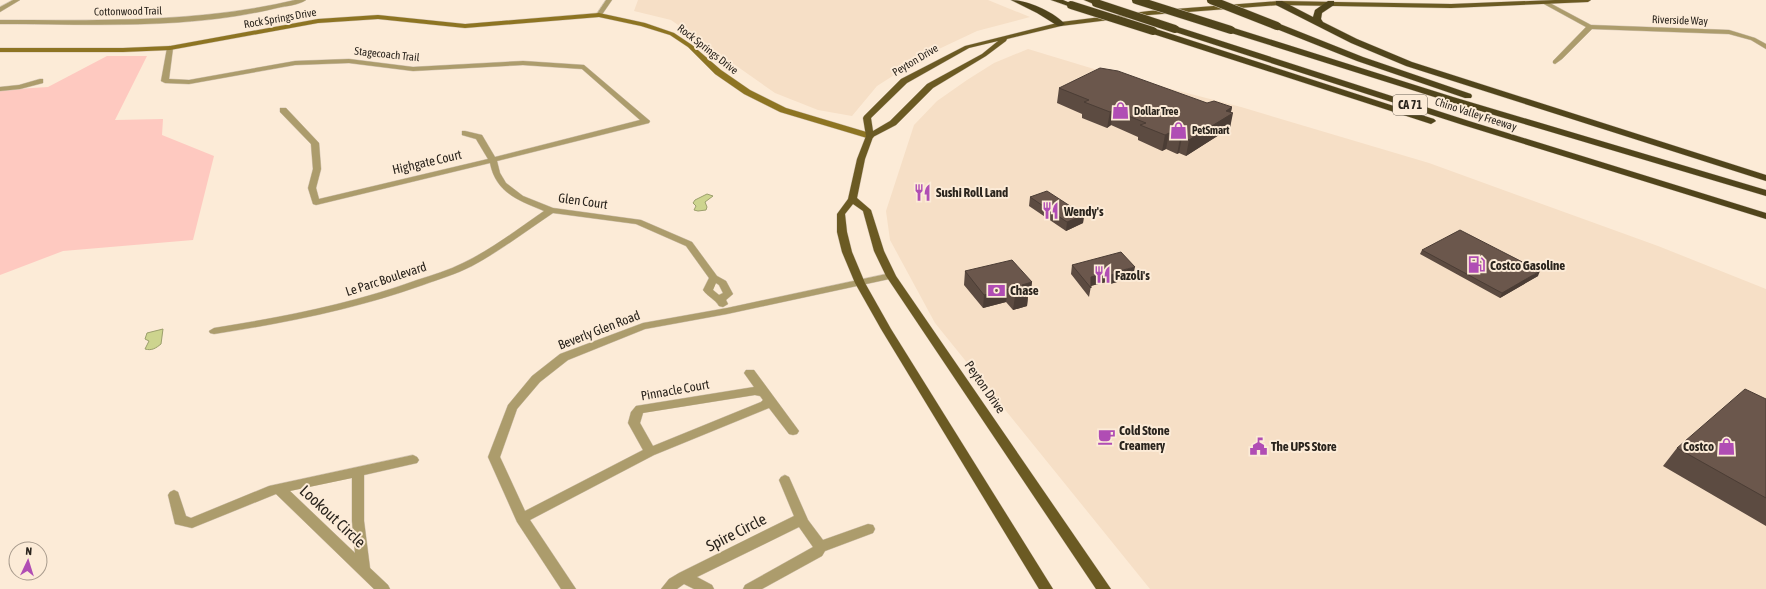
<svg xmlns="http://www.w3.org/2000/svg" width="1766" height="589" viewBox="0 0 1766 589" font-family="'Asap Condensed',sans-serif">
<rect width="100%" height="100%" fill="#fcebd7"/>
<path fill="#f6dfc6" d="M 638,0 L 988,0 L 1030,17 L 977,31 L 924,56 L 877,86 L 852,116 L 818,110 L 775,93 L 671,20 L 634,11 Z
M 1028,49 L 1094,69 L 1241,107 L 1429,163 L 1658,246 L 1766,289 L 1766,589 L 1150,589 L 935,323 L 890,240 L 886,211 L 914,125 L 937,101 L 967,80 L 994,63 Z"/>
<path fill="#fec9c0" d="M 107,56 L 147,56 L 115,120 L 163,119 L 162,135 L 214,156 L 193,240 L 63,251 L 0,275 L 0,90 L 48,87 Z"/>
<path fill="#cdd48e" stroke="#9c9f6c" d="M 707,194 L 713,196 L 705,202 L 707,207 L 706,210 L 698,211 L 694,210 L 696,206 L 693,203 L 695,200 Z
M 163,329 L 161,344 C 156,348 152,351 145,349 L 149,341 L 145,339 L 147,333 Z"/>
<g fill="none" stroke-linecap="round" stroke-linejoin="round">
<defs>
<path id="street" d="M 13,0 L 20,0 L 0,12 L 0,7 Z
M 295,0 L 306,0 C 299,5 286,6 277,8 C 187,30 92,24 0,24 L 0,20 C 99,20 198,23 295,0 Z
M 606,0 L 612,0 L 601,16 L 597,16 L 596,15 Z
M 1546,1 L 1591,25 L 1729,30 L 1755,38 L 1766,44 L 1766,49 L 1751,40 L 1729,34 L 1592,29 L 1562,59 L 1555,64 L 1553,63 L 1553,61 L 1586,27 L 1544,4 L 1543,3 Z
M 170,46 L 173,48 L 169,79 L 189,80 L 295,61 L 349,59 L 413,67 L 523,61 L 584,65 L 650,121 L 649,123 L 497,161 L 500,173 L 506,183 L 523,196 L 553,208 L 641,220 L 692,242 L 717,276 L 726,281 L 733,294 L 726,300 L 728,304 L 723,307 L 719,306 C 715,299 708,297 703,290 L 709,278 L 686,246 L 636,224 L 553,213 C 526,231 500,251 472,266 C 457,274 439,279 423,285 C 356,309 285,323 214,334 L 210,333 L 209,331 L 214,328 C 283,317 351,304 417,280 C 433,275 449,270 463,263 C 492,249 518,229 544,211 C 518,200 496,193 490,163 L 316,205 L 313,204 L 308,188 L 313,169 L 311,144 L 280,112 L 280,108 L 286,108 L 319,143 L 321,169 L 316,188 L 319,199 L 488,159 L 476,139 L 462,135 L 462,131 L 465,131 L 482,135 L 495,157 L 640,120 L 582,69 L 523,65 L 413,71 L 349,63 L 295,65 L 189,84 L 165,83 L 161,81 L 167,48 ZM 716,283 L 719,285 L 723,293 L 719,295 L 713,290 Z
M 40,79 L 43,79 L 43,83 L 20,89 L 0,91 L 0,87 L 19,85 Z
M 891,273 L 896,276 L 894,278 L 727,314 L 645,329 L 568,360 L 540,382 L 517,409 L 500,457 L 525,511 L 643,450 L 628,423 L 631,412 L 636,406 L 754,387 L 744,373 L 746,370 L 754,370 L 799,431 L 797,434 L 793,435 L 789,434 L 769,408 L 654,455 L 530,520 L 576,589 L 561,589 L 517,522 L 488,457 L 508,405 L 532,376 L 560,354 L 643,323 L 727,308 ZM 755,395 L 760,396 L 763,400 L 761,402 L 653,446 L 640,423 L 643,413 Z
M 413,455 L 417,457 L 419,460 L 417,463 L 364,475 L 364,521 L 370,568 L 388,585 L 390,589 L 374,589 L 276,494 L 192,528 L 175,524 L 168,495 L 170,492 L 174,490 L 178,492 L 186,516 L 191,518 L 269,486 ZM 352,478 L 352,521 L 355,553 L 290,491 Z
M 785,475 L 789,477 L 808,520 L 823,540 L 868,524 L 873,525 L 875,529 L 873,533 L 825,551 L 822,556 L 762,589 L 743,589 L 745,585 L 813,547 L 799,527 L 697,577 L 712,585 L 714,589 L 694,589 L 684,584 L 677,589 L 661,589 L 669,579 L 679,573 L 794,516 L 779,480 L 781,477 Z"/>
<path id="secondary" d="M 599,13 L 645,23 L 674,33 L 692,45 L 721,70 L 750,90 L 786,108 L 873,134 L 874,136 L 873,138 L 867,138 L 780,112 L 744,94 L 715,74 L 688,47 L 670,35 L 641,26 L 599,17 L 465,28 L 378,19 L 318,23 L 170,50 L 123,52 L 0,52 L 0,48 L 123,48 L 170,46 L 318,19 L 378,15 L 465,24 Z"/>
<path id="primary" d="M 1555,0 L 1591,0 L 1588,2 L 1451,8 L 1279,5 L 1149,15 L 1061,26 L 1007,39 L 1006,41 L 986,56 L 933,88 L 896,125 L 873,137 L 865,159 L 857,198 L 871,210 L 884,251 L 896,276 L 1111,589 L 1096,589 L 886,276 L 874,251 L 863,211 L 853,204 L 845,214 L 847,232 L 852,252 L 865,283 L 891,329 L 1053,589 L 1039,589 L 881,329 L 855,283 L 842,252 L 837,232 L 837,214 L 848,199 L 857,159 L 866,136 L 863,118 L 864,116 L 901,79 L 965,46 L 1061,22 L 1149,11 L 1279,1 L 1451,4 ZM 998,41 L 982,54 L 927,84 L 890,121 L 873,131 L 871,118 L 907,83 L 969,48 Z"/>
<path id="highway" d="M 1011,0 C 1027,0 1054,12 1065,24 L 1061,26 L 1058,26 L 1037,13 Z
M 1051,0 L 1063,0 L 1075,5 L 1071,7 Z
M 1084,0 L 1095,0 L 1100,3 L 1096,5 Z
M 1276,1 L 1282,1 L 1313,17 L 1315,10 L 1328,1 L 1334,1 L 1334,5 L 1322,13 L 1321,19 L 1323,22 L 1357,39 L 1412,62 L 1766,175 L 1766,181 L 1406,66 L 1351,43 L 1276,5 Z
M 1274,24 L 1280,24 L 1363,57 L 1471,94 L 1472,96 L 1471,98 L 1465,98 L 1357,61 L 1274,28 Z
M 1172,27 L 1178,27 L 1469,121 L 1766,213 L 1766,219 L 1463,125 L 1172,31 Z
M 1228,28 L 1234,28 L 1453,97 L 1766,190 L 1766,196 L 1447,101 L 1228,32 Z
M 1150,29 L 1156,29 L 1434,119 L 1436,121 L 1431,124 L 1150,33 Z"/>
</defs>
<use href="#street" stroke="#d6c7b6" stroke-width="1"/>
<use href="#secondary" stroke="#d6c7b6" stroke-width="1"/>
<use href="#primary" stroke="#d6c7b6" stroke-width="1"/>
<use href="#highway" stroke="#d6c7b6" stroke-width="1"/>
<use href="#street" fill="#ac9c6c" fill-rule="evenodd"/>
<use href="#secondary" fill="#8d7422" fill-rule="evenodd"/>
<use href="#primary" fill="#6b5a23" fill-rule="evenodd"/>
<use href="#highway" fill="#50441b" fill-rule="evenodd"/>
<defs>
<path id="highway-bridge" d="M 1136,0 L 1231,30
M 1211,0 L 1277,26
M 1096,3 L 1175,29
M 1071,5 L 1153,31"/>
</defs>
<use href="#highway-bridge" stroke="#d6c7b6" stroke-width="9" stroke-linecap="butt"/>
<use href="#highway-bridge" stroke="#50441b" stroke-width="8"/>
</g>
<path fill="#5c4b41" d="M 1059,88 L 1207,103 L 1232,107 L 1231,112 L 1230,128 L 1186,156 L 1179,153 L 1177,154 L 1166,149 L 1162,151 L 1138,140 L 1138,137 L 1111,125 L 1107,128 L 1082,118 L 1082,114 L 1057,103 Z
M 1030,197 L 1084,215 L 1083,223 L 1066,231 L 1029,206 Z
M 1422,250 L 1538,276 L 1500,298 L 1420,254 Z
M 1072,265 L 1133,276 L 1118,280 L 1117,282 L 1110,284 L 1106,282 L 1091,286 L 1089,297 L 1071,274 Z
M 965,271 L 1032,282 L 1030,295 L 1028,296 L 1027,306 L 1013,310 L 1006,302 L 983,308 L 964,285 Z
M 1766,399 L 1766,526 L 1663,466 L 1677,448 Z"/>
<path fill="#4b3d35" d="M 1232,107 L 1230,115 L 1233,113 L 1230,128 L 1186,156 L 1189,140 L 1226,111 Z
M 1113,110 L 1111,125 L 1107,128 L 1110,112 Z
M 1169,133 L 1166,149 L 1162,151 L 1165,135 Z
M 1182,137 L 1179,153 L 1177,154 L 1180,139 Z
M 1084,215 L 1083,223 L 1066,231 L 1067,222 Z
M 1135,267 L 1133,276 L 1118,280 L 1117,282 L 1110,284 L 1111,275 L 1119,271 Z
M 1540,271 L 1538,276 L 1500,298 L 1502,293 Z
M 1107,273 L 1106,282 L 1090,286 L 1091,277 Z
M 1032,282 L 1030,295 L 1028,296 L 1027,306 L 1013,310 L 1015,296 L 1022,285 Z
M 1008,289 L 1006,302 L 983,308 L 984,295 Z"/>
<path fill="#6b574c" stroke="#4b3d35" d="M 1100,68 L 1118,71 L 1207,103 L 1214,101 L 1232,107 L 1226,111 L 1233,113 L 1189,140 L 1182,137 L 1180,139 L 1169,133 L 1165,135 L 1140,125 L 1146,123 L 1113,110 L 1110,112 L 1084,102 L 1089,100 L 1059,88 Z
M 1047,191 L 1084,215 L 1067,222 L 1030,197 Z
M 1460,230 L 1540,271 L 1502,293 L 1422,250 Z
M 1121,252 L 1135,267 L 1119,271 L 1119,273 L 1111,275 L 1107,273 L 1091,277 L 1091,288 L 1072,265 Z
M 1012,260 L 1032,282 L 1022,285 L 1029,293 L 1015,296 L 1008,289 L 984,295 L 965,271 Z
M 1745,389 L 1766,399 L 1766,498 L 1677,448 Z"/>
<defs>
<symbol id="shop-bare" viewBox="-9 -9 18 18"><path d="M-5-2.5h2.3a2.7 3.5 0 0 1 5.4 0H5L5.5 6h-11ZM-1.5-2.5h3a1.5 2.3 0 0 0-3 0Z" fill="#b04db4" stroke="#fcebd7" stroke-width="2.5" paint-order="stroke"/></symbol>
<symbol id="restaurant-bare" viewBox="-9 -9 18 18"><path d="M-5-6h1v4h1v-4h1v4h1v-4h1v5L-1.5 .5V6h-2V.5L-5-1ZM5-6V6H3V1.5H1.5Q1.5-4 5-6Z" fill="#b04db4" stroke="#fcebd7" stroke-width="2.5" paint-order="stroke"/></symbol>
<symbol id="fuel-bare" viewBox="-9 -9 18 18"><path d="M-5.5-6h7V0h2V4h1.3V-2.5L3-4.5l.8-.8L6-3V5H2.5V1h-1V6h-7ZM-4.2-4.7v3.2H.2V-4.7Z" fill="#b04db4" stroke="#fcebd7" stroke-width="2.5" paint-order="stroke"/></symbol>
<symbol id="bank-bare" viewBox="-9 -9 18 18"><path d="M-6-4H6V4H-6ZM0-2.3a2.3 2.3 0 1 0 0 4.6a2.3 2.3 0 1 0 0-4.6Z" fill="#b04db4" stroke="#fcebd7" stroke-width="2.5" paint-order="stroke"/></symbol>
<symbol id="cafe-bare" viewBox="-9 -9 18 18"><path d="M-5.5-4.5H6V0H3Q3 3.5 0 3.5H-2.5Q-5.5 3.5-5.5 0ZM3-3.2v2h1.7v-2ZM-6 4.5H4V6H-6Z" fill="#b04db4" stroke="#fcebd7" stroke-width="2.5" paint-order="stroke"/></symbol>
<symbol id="civic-bare" viewBox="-9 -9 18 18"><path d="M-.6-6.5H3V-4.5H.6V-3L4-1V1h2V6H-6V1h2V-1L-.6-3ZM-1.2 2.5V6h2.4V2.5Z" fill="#b04db4" stroke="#fcebd7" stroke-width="2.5" paint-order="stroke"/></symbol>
</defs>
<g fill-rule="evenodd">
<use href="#shop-bare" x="1108" y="98" width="25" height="25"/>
<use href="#shop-bare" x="1166" y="118" width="25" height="25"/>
<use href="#restaurant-bare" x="910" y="180" width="25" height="25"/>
<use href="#restaurant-bare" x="1038" y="198" width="25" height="25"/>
<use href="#fuel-bare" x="1464" y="252" width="25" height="25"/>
<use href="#restaurant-bare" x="1090" y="262" width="25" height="25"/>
<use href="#bank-bare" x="984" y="278" width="25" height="25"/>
<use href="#cafe-bare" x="1094" y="424" width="25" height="25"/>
<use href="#civic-bare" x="1246" y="434" width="25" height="25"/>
<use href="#shop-bare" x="1714" y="434" width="25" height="25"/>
</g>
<g text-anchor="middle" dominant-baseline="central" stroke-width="4" stroke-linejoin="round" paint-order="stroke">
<g font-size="11" fill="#2a241d" stroke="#fcebd7">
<text transform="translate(128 11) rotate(-1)">Cottonwood Trail</text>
<text transform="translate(280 18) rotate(-10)">Rock Springs Drive</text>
<text transform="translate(1680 20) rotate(2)">Riverside Way</text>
<text transform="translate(708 49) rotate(38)">Rock Springs Drive</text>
<text transform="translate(387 54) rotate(6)">Stagecoach Trail</text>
<text transform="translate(915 60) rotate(-31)">Peyton Drive</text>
<text transform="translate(1476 114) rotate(18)">Chino Valley Freeway</text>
</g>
<g font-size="11" font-weight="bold" fill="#2a241d" stroke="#fcebd7" text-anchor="start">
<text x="1134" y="111">Dollar Tree</text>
<text x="1192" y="130">PetSmart</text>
</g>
<rect fill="#fcebd7" stroke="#696055" stroke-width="1" x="1393" y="95" width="34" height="20" rx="3"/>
<g font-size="12" font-weight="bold" fill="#2a241d">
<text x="1410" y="105">CA 71</text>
</g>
<g font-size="13" fill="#2a241d" stroke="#fcebd7">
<text transform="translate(427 162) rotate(-13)">Highgate Court</text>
<text transform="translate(583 201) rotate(8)">Glen Court</text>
<text transform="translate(386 279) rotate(-18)">Le Parc Boulevard</text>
<text transform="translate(599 330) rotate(-21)">Beverly Glen Road</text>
<text transform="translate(985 387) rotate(55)">Peyton Drive</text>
<text transform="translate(675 390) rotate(-10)">Pinnacle Court</text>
</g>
<g font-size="13" font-weight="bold" fill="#2a241d" stroke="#fcebd7" text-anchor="start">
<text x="936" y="192">Sushi Roll Land</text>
<text x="1064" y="211">Wendy's</text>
<text x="1490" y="265">Costco Gasoline</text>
<text x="1115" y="275">Fazoli's</text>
<text x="1010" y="290">Chase</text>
<text x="1119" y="430">Cold Stone<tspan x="1119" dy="15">Creamery</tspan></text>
<text x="1271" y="446">The UPS Store</text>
<text x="1714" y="446" text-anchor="end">Costco</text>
</g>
<g font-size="16" fill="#2a241d" stroke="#fcebd7">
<text transform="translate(333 516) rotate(43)">Lookout Circle</text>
<text transform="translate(736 532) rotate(-27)">Spire Circle</text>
</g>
</g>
<g transform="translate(28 561) rotate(4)"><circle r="19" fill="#fcebd7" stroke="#a89b8d"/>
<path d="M0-3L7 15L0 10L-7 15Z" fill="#b04db4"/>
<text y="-6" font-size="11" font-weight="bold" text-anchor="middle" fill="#2a241d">N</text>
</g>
</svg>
